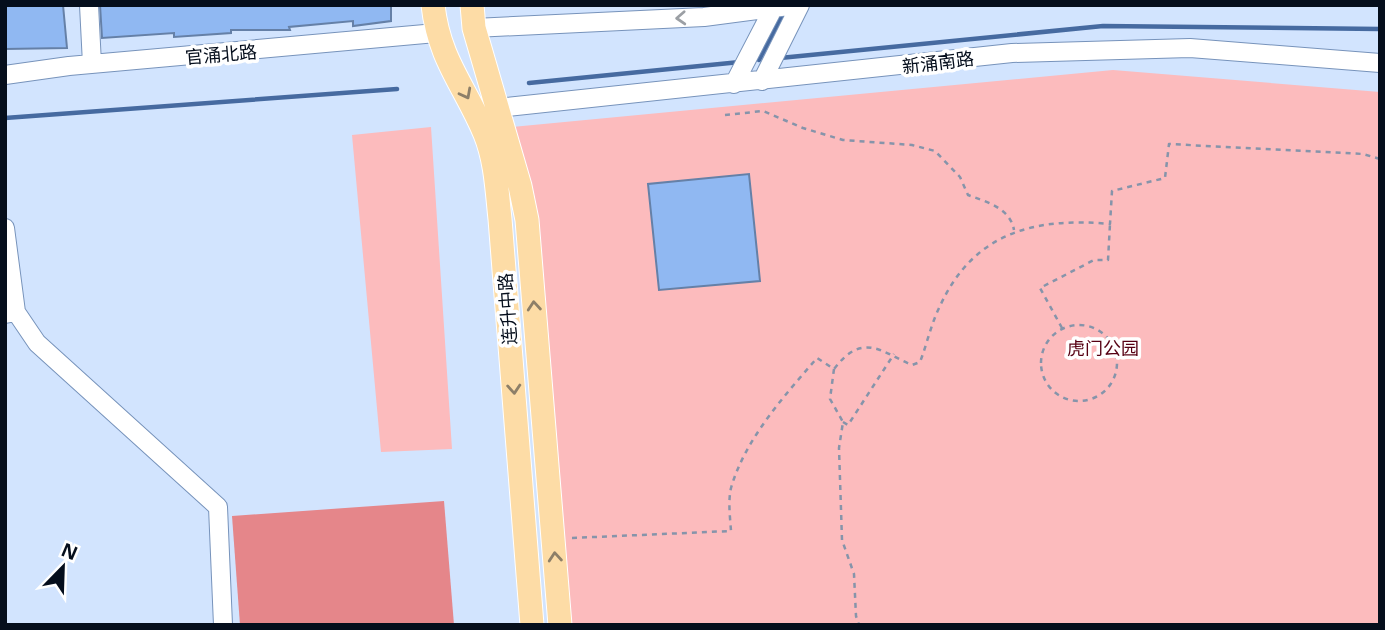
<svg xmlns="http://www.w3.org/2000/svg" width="1385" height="630" viewBox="0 0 1385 630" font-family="'Open Sans','Noto Sans SC',sans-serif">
<rect width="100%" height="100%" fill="#d2e4fe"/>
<path fill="#fcbbbd" d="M 1113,70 L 1380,92 L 1380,625 L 554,625 L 512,127 Z
M 431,127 L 452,449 L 381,452 L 352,135 Z"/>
<path fill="#e5868a" d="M 444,501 L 454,625 L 240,625 L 232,516 Z"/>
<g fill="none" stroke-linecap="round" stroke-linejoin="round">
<path stroke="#466aa0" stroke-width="4.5" d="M 780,58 L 1103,26 L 1380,29
M 759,60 L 784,12
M 529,83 L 740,62
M 5,118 L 397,89"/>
</g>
<path fill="#90b8f2" stroke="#6580a7" stroke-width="2" d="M 5,5 L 63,5 L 67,48 L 5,49 Z
M 100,5 L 391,5 L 391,21 L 353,26 L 353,21 L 289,27 L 290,30 L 231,30 L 231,33 L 174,37 L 174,33 L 102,38 Z
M 749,174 L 760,281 L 659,290 L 648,184 Z"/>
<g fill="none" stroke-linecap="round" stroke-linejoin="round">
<defs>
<path id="minor" d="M 89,5 L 92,64
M 474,28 L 704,17 L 797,5
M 5,75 L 69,66 L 436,33
M 762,81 L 800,5
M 734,84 L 775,5
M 497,108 L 1012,53 L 1190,48 L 1380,63
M 5,228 L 16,312
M 5,314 L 16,312 L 37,343 L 218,507 L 223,625"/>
<path id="major" d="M 433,5 C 439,60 465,86 485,134 C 496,161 497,192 500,219 L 532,625
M 472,5 L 474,28 L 520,186 L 527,220 L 560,625"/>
</defs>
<use href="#minor" stroke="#7793bb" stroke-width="20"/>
<use href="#major" stroke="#fff" stroke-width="25"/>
<path stroke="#8694aa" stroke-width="2.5" stroke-dasharray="5 5" stroke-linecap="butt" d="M 725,115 L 763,111 L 803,128 L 843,140 L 912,145 L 935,151 L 960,177 L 968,195 C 987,202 1010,208 1014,230
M1041 363a38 38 0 1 1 76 0a38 38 0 1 1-76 0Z
M 1062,328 L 1040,288 L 1094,260 L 1108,260 L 1110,224
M 834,369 L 830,399 L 843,422 L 839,448 L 842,540 L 854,574 L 856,616 L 859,625
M 843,422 L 848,425 L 894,354
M 572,538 L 731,531 C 730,517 728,501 731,488 C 745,439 785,395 817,358 L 834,369 C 863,331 881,352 912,365 L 920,362 C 927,344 931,324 940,306 C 974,232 1035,217 1110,224 L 1112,191 L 1165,178 L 1169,144 L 1363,154 L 1380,159"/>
<use href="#minor" stroke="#fff" stroke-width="18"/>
<use href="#major" stroke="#fddca6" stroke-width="23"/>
</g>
<defs><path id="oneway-chevron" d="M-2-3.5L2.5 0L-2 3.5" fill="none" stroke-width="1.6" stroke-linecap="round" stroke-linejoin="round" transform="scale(1.75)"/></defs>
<use stroke="#9b9fa4" href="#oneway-chevron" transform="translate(681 18) rotate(177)"/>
<g stroke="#8d7f68">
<use href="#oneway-chevron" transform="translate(466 94) rotate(62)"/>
<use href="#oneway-chevron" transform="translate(534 306) rotate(-95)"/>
<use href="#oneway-chevron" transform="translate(514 389) rotate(86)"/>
<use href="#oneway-chevron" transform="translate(555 557) rotate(-95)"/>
</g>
<g text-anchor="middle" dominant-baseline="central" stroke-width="7" stroke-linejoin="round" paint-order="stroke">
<g font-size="18" fill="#050e1c" stroke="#fff">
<text transform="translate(221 54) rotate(-5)">官涌北路</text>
<text transform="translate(938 62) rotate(-7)">新涌南路</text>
<text transform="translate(507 309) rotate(-94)">连升中路</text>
</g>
<g font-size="18" fill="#560013" stroke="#fff">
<text x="1103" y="348">虎门公园</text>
</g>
</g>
<rect width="1385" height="630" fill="none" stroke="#050e1c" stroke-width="14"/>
<g transform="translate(63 567) rotate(23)" stroke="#ffffff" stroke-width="5" paint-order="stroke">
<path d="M0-5L12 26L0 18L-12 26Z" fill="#050e1c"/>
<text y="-10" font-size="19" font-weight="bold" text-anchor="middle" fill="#050e1c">N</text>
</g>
</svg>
